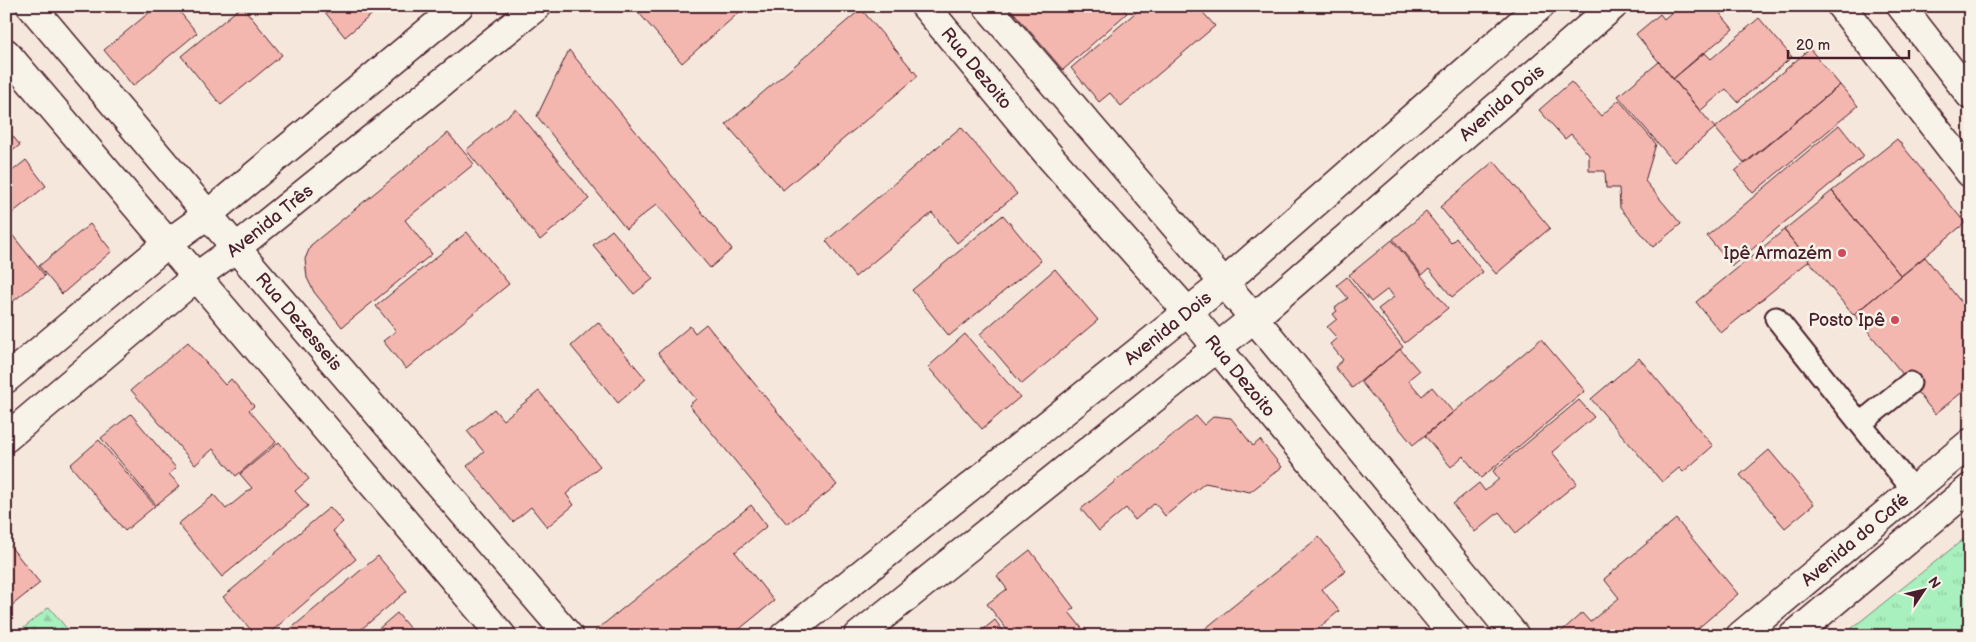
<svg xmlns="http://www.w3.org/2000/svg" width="1976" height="642" viewBox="0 0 1976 642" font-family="'Balsamiq Sans',sans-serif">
<defs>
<pattern id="forest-firs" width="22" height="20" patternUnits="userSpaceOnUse" patternTransform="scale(1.25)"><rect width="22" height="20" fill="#a8f0be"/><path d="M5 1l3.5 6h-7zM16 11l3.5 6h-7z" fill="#92cda3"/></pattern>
<pattern id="park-tufts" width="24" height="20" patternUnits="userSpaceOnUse" patternTransform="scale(1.25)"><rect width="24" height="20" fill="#a8f0be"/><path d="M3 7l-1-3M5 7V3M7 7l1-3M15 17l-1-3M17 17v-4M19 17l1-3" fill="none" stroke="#92cda3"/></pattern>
</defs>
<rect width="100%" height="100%" fill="#f6e7dd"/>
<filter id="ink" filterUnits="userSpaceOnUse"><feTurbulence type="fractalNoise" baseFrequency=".02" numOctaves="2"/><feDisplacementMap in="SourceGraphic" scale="10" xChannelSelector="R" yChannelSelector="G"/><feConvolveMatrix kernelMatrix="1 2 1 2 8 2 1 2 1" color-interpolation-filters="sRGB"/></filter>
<g filter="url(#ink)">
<path fill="url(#forest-firs)" stroke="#798874" d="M 49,607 L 73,636 L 14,636 Z"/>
<path fill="url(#park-tufts)" stroke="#798874" d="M 1970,534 L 1970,636 L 1842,636 Z"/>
<path fill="#f3b7af" stroke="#4a1f2b" d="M 157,6 L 175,6 L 197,33 L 133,86 L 104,50 Z
M 242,6 L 282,55 L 221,105 L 181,56 Z
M 320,6 L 382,6 L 345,37 Z
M 633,6 L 743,6 L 744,8 L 682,63 Z
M 1010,6 L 1121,6 L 1127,13 L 1063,70 L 1009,7 Z
M 1143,6 L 1185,6 L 1191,13 L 1198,7 L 1215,26 L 1121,106 L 1110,93 L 1099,102 L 1071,68 Z
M 1679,6 L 1714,6 L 1733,29 L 1673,79 L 1636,34 L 1660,14 L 1664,19 Z
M 861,9 L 918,76 L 783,190 L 726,124 Z
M 1759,18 L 1792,57 L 1738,102 L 1726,89 L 1700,111 L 1673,79 L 1704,52 L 1711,59 Z
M 1810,49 L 1840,85 L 1745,164 L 1715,128 Z
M 569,50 L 732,249 L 710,268 L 657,204 L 626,229 L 537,116 Z
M 1659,62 L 1715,128 L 1674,162 L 1618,96 Z
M 1571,82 L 1601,116 L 1619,100 L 1656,144 L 1645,181 L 1681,224 L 1653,247 L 1620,208 L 1619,188 L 1606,188 L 1605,171 L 1589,171 L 1589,155 L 1571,134 L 1565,139 L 1539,110 Z
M 1840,85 L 1858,106 L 1753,193 L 1735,171 Z
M 516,109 L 589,199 L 540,240 L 466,150 Z
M 1839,125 L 1864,156 L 1732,266 L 1707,236 Z
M 961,127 L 1017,194 L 957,243 L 932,213 L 855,277 L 826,241 Z
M 6,128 L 20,145 L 6,156 Z
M 448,133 L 474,164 L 405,220 L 432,254 L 342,327 L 314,292 L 307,278 L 305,259 L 311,245 Z
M 1897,139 L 1965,223 L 1901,276 L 1832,191 Z
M 26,160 L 46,186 L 6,218 L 6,176 Z
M 1494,161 L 1550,228 L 1496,274 L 1440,207 Z
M 1832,191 L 1901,276 L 1853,315 L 1784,230 Z
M 1426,212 L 1451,243 L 1456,238 L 1483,272 L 1452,297 L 1429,269 L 1422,275 L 1393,239 Z
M 1003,215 L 1041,261 L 949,336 L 912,290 Z
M 90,224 L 112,251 L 62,294 L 39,266 Z
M 6,227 L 45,276 L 6,307 Z
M 612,230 L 653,279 L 634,294 L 593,245 Z
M 1784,230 L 1809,261 L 1721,333 L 1696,302 Z
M 467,232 L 509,284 L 406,369 L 383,341 L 396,331 L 376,306 Z
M 1392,240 L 1448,308 L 1405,343 L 1378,309 L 1394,297 L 1388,289 L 1371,302 L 1349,275 Z
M 1925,257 L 1965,307 L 1970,303 L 1970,386 L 1935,414 L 1854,314 Z
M 1055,269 L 1098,320 L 1022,384 L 980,334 Z
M 1347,277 L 1403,347 L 1352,388 L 1335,367 L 1343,360 L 1330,344 L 1337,338 L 1327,327 L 1337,319 L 1333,314 L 1337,311 L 1335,308 L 1348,298 L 1337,285 Z
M 598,322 L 646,379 L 618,403 L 571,346 Z
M 706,324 L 837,485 L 787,524 L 689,405 L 696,399 L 658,353 L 690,326 L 695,333 Z
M 965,334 L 1020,397 L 982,429 L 928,367 Z
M 1541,339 L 1585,391 L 1481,478 L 1463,456 L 1451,467 L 1425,436 Z
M 188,342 L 225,385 L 231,379 L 254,406 L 249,410 L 276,442 L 236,476 L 213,449 L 195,465 L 131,390 Z
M 1400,349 L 1419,371 L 1408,380 L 1422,396 L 1432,387 L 1453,412 L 1413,445 L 1361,382 Z
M 1639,358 L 1713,446 L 1683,472 L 1679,468 L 1662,482 L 1591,399 Z
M 539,391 L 600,466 L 566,494 L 574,505 L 547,527 L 531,507 L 513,522 L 467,466 L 484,452 L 467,431 L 494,409 L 503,420 Z
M 1579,400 L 1594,417 L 1552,452 L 1577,483 L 1516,533 L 1499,512 L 1475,532 L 1453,504 L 1479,483 L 1485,491 L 1499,479 L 1493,471 Z
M 131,414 L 176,468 L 169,474 L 180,486 L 156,505 L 101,438 Z
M 1196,416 L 1204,425 L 1214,416 L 1231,418 L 1253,446 L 1260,440 L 1282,467 L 1250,492 L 1205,483 L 1165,516 L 1155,503 L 1135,520 L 1126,508 L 1099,531 L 1081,509 Z
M 99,440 L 155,506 L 125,531 L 70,465 Z
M 279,442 L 309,479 L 295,491 L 308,506 L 222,577 L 178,524 L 214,495 L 226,509 L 252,488 L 240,474 Z
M 1769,450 L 1814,504 L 1785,528 L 1740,475 Z
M 751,505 L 767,526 L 735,552 L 774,601 L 731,636 L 599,636 L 595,631 Z
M 330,507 L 343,522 L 333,531 L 356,559 L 266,636 L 256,636 L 223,597 Z
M 1676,519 L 1738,594 L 1689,636 L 1556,636 L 1582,613 L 1590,622 L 1619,598 L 1604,579 Z
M 1319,537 L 1346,571 L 1322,589 L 1339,611 L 1309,636 L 1196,636 Z
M 6,541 L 40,583 L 6,610 Z
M 1030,550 L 1074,608 L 1069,612 L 1088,636 L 1012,636 L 987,604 L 1007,589 L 997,576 Z
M 378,556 L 407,591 L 353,636 L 291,636 L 288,631 Z
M 397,613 L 416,636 L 370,636 Z
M 995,620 L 1007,636 L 975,636 Z"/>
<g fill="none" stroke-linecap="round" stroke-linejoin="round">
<defs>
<path id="lane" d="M 1776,318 L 1913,490
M 1861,423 L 1910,383"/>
<g id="street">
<path id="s1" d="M 31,6 L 236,248 L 569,636"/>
<path id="s2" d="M 925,6 L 1052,159 L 1187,311 L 1454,636"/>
<path d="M 987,6 L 1254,318 L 1515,636"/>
<path d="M 1841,6 L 1970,173"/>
<path d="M 1901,6 L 1970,95"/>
<path d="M 6,53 L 502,636"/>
<path d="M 6,379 L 168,243 L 207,215 L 459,6"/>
<path id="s3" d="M 6,438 L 196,277 L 236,248 L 537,6"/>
<path id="s4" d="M 784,636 L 1224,283 L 1540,6"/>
<path id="s5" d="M 858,636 L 1254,318 L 1613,6"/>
</g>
<g id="secondary">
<path id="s6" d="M 1740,636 L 1970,443"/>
<path d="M 1793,636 L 1970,488"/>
</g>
</defs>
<use href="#lane" stroke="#4a1f2b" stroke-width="25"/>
<use href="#street" stroke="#4a1f2b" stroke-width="31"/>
<use href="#secondary" stroke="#4a1f2b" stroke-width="31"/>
<use href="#lane" stroke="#f7f3e8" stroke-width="21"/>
<use href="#street" stroke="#f7f3e8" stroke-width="28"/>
<use href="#secondary" stroke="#f7f3e8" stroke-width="28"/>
</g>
</g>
<g fill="#d1495b" stroke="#f7f3e8" stroke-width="2">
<circle cx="1842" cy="253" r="5"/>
<circle cx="1895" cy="320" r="5"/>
</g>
<g text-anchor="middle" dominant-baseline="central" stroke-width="5" stroke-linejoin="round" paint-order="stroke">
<g font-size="18" fill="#4a1f2b" stroke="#f7f3e8">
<text stroke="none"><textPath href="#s2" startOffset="81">Rua Dezoito</textPath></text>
<text stroke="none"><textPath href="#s5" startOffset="836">Avenida Dois</textPath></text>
<text stroke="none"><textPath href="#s3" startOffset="342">Avenida Três</textPath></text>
<text stroke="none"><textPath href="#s1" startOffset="414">Rua Dezesseis</textPath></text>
<text stroke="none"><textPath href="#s4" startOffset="492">Avenida Dois</textPath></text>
<text stroke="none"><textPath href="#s2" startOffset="486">Rua Dezoito</textPath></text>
<text stroke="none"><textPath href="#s6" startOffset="150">Avenida do Café</textPath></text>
</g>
<g font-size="18" fill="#4a1f2b" stroke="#f7f3e8" text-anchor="end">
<text x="1832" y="253">Ipê Armazém</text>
<text x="1885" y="320">Posto Ipê</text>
</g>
</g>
<rect width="1976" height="642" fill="none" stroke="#f7f3e8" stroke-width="25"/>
<rect x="12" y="12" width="1951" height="617" fill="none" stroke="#4a1f2b" stroke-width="2" filter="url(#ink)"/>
<g transform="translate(1924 590) rotate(55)" stroke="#f7f3e8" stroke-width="4" paint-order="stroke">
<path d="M0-4L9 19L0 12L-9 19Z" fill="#4a1f2b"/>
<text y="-8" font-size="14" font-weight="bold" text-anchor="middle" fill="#4a1f2b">N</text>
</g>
<path d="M1788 50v8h121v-8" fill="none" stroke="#4a1f2b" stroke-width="2.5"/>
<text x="1796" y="50" font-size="15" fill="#4a1f2b" stroke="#f7f3e8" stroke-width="4" paint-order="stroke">20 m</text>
</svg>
